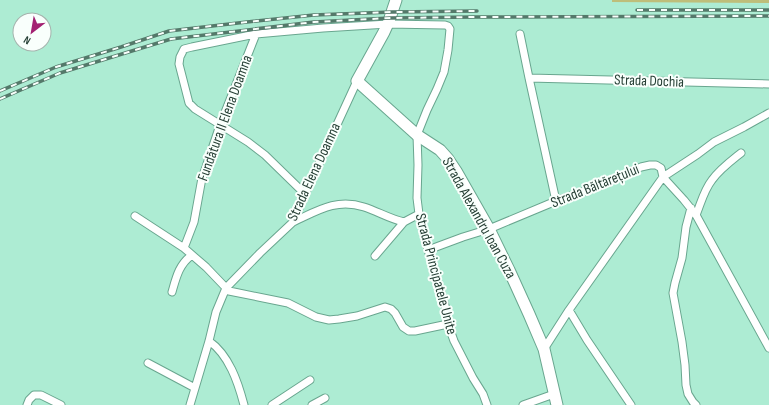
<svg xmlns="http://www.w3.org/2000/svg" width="769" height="405" viewBox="0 0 769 405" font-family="'Sofia Sans Condensed',sans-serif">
<rect width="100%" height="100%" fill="#adecd3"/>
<path fill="#bebe7a" d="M 612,0 L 769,0 L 769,3 L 612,2 Z"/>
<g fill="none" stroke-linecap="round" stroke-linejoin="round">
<defs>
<path id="street" d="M 520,34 L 529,78 L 556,201
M 529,78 L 769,84
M 305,194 L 265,155 L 248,142 L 195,109 L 189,103 L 179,64 L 180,57 L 184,49 L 192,47 L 256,34 L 323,28 L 388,24 L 445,25 L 448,26 L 450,29 L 448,50 L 444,72 L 437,89 L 427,110 L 417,135 L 418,165 L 417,198 L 419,214 L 428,250 L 447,312 L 448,324 L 454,341 L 473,378 L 483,394 L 487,405
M 691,208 L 686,227 L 682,258 L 675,283 L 673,293 L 682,342 L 685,365 L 686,385 L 688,394 L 693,402 L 696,405
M 696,215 C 701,203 704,190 712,180 C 720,169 731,161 741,153
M 135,216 L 184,248 L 206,267 L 229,291 L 288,303 L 316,317 L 329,320 L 339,319 L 357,316 L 385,307 L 391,309 L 395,313 L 403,327 L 409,331 L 415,331 L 448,324
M 293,222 C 317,211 336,198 364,207 C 377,211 390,219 404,222
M 184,248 L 194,222 L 202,178 L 206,167 L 220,125 L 256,34
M 428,250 L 463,237 L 489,229 L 556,201 L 596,187 L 641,167 L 650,165 L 656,165 L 661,168 L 663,177 L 698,154 L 714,142 L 744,127 L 769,113
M 375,256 L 404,222 L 419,214
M 172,292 C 176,278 179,264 192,255
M 569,310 L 587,340 L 631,405
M 209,341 C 229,355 238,382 244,405
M 544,349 L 569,310 L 663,177 L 684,200 L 696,215 L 769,348
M 148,363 L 195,388
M 27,405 L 29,400 L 34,395 L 41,395 L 61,405
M 190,405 L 209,341 L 216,312 L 226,288 L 260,253 L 293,222 L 305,194 L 357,81
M 272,405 L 310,380
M 312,405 L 325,398
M 523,405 L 554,394"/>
<path id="secondary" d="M 396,0 L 389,21 L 384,32 L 357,81 L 417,135 L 440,150 L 448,159 L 456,171 L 489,229 L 509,270 L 529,314 L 544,349 L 557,405"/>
</defs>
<use href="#street" stroke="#69a68f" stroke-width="9"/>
<use href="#secondary" stroke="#69a68f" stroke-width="13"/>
<use href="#street" stroke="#fff" stroke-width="7"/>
<use href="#secondary" stroke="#fff" stroke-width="11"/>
<defs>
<path id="rail" d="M 637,10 L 769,10
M 0,91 L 56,67 L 121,47 L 169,31 L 238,23 L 314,15 L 392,12 L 477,11
M 0,99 L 60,73 L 171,39 L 314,22 L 390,18 L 475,17 L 769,16"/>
</defs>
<use href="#rail" stroke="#54796a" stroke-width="3.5"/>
<use href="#rail" stroke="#f9fffc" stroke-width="2" stroke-dasharray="6" stroke-linecap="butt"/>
</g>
<g text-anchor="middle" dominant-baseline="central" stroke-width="4" stroke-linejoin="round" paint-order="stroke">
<g font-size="15" fill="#274036" stroke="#f9fffc">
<text transform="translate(649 81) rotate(2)">Strada Dochia</text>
<text transform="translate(225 118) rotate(-70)">Fundătura II Elena Doamna</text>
<text transform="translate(314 172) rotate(-65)">Strada Elena Doamna</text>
<text transform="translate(595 186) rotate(-22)">Strada Băltărețului</text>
<text transform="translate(479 218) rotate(61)">Strada Alexandru Ioan Cuza</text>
<text transform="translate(436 274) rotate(75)">Strada Principatele Unite</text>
</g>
</g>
<g transform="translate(32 32) rotate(211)"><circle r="19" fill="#f9fffc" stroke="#a5b3ad"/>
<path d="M0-3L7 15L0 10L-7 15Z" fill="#a32172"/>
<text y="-6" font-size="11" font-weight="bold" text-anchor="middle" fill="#274036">N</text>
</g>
</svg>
